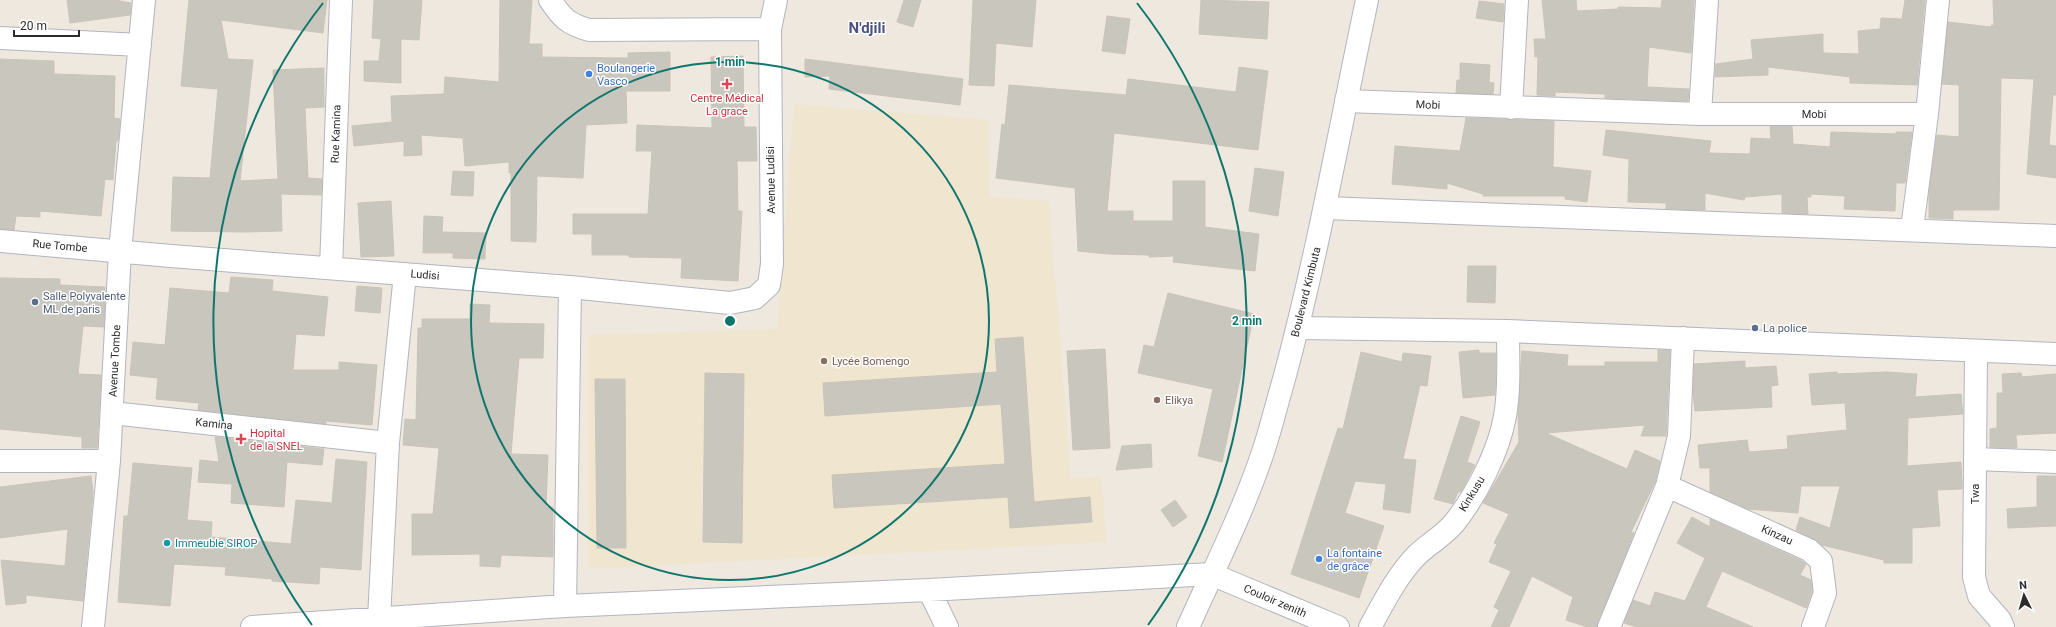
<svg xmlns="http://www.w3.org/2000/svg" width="2056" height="627" viewBox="0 0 2056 627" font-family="Roboto,sans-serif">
<rect width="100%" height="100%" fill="#eee8de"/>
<path fill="#f0e5ce" d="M 794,104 L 988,120 L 990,197 L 1049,201 L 1071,478 L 1102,477 L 1106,542 L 588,569 L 588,335 L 777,329 Z"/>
<path fill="#c9c6bd" stroke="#cac4b8" d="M 67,0 L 115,0 L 131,3 L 130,15 L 70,23 Z
M 189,0 L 327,0 L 323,33 L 221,20 L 228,59 L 253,60 L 240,181 L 278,179 L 273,70 L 324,68 L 324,107 L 305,108 L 308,178 L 322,179 L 321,195 L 281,194 L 282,231 L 246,232 L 171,231 L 173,177 L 210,178 L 218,89 L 181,86 Z
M 374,0 L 422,0 L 419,40 L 401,39 L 401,83 L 364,81 L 364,61 L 379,61 L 381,39 L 372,38 Z
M 500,0 L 532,0 L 529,44 L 542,44 L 542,57 L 628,58 L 628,53 L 670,52 L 670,91 L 626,91 L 627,123 L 586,125 L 583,178 L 537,176 L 536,242 L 511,241 L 511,173 L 509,173 L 509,162 L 465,166 L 463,138 L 421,135 L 422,155 L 404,156 L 404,141 L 354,146 L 352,126 L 392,122 L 391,96 L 444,94 L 445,77 L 499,82 Z
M 904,0 L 921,0 L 913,27 L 897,22 Z
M 973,0 L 1036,0 L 1032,47 L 996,43 L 994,86 L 969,85 Z
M 1201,0 L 1269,2 L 1267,39 L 1199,34 Z
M 1542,0 L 1576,0 L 1577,11 L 1618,9 L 1618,7 L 1661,8 L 1662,0 L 1694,0 L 1691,53 L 1649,47 L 1647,87 L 1689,89 L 1688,101 L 1605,98 L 1605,94 L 1555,92 L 1555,96 L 1537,95 L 1538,57 L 1535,57 L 1534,39 L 1546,39 Z
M 1905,0 L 1925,0 L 1917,85 L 1850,83 L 1850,77 L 1768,67 L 1768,75 L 1715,77 L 1716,64 L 1753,59 L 1751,40 L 1823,34 L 1823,53 L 1859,54 L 1858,31 L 1880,29 L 1881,18 L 1902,19 Z
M 1993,0 L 2056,0 L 2056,95 L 2053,95 L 2049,145 L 2056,146 L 2056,178 L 2027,174 L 2034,79 L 2001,78 L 1999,210 L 1953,210 L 1953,219 L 1929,218 L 1929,192 L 1937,135 L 1959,137 L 1959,85 L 1942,84 L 1948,22 L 1991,27 L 1991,25 L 1994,25 Z
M 1479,1 L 1504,4 L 1503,22 L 1476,18 Z
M 1107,16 L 1130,19 L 1125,54 L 1102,51 Z
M 743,56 L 744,127 L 756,127 L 757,161 L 737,161 L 738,211 L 742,211 L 738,281 L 681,278 L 682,258 L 629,257 L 629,255 L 592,255 L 592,234 L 573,234 L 573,214 L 648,214 L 652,151 L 636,151 L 637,125 L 712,128 L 711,57 Z
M 0,59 L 54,61 L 54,74 L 115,76 L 114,118 L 120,119 L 118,141 L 116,141 L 113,180 L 105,179 L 101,216 L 40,211 L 40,217 L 16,216 L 14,230 L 0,229 Z
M 805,59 L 963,79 L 960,105 L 829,89 L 830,76 L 805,77 Z
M 1460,63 L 1490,65 L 1489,82 L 1494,83 L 1493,94 L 1456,93 L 1457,80 L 1460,80 Z
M 1239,67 L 1268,71 L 1258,150 L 1114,133 L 1107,211 L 1133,211 L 1133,221 L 1173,221 L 1173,181 L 1205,181 L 1205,227 L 1259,234 L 1255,271 L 1173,262 L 1174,256 L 1149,257 L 1149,255 L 1108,254 L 1078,251 L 1075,188 L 996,178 L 1002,124 L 1005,125 L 1009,85 L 1126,95 L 1128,79 L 1236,92 Z
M 1466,118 L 1554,121 L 1553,167 L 1591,171 L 1587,202 L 1565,199 L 1565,196 L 1483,196 L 1483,194 L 1447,183 L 1447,189 L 1392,184 L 1395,146 L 1460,151 Z
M 1770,126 L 1792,126 L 1793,144 L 1830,147 L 1831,132 L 1896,134 L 1896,132 L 1912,132 L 1905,183 L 1896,183 L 1895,211 L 1844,209 L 1845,196 L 1811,194 L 1811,197 L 1807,197 L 1808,214 L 1782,213 L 1782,194 L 1745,197 L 1744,200 L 1705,193 L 1705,210 L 1666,209 L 1666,203 L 1628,202 L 1629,159 L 1603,155 L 1606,130 L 1711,141 L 1709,153 L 1750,154 L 1751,138 L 1771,139 Z
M 1255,168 L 1284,172 L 1278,216 L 1249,211 Z
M 453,171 L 474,172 L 473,196 L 451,195 Z
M 391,201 L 394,256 L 361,257 L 358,203 Z
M 424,216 L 443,217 L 442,232 L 486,233 L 485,259 L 453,258 L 453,253 L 423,253 Z
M 1468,266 L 1496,266 L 1495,303 L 1467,302 Z
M 231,277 L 273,280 L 272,291 L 328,297 L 324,336 L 296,334 L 293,370 L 339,370 L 339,362 L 377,365 L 372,425 L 326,421 L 326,424 L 198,410 L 199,403 L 156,399 L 158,378 L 130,375 L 133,342 L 165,345 L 170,288 L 229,293 Z
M 0,278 L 60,279 L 60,285 L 105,287 L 104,327 L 83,326 L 78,374 L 101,375 L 97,448 L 82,448 L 82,437 L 0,429 Z
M 357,286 L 382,288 L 380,313 L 355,311 Z
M 1168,293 L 1254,314 L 1222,462 L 1198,456 L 1213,389 L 1138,373 L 1144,345 L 1154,347 Z
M 470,304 L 490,305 L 489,323 L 544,324 L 543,358 L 519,358 L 511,454 L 548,455 L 546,507 L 553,507 L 553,557 L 501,555 L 500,567 L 480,566 L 480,554 L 412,555 L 412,514 L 433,514 L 439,448 L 403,445 L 405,419 L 416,420 L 418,328 L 422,328 L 422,319 L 470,319 Z
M 1023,337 L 1034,502 L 1090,497 L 1092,522 L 1010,528 L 1008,497 L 834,508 L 832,475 L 1005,464 L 1001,404 L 825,416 L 823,383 L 997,372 L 995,339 Z
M 1105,349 L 1110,448 L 1073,450 L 1067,351 Z
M 1479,350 L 1479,353 L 1496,353 L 1495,395 L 1463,398 L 1459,352 Z
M 1658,350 L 1670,350 L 1666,436 L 1641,436 L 1645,425 L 1546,433 L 1627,469 L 1635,450 L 1660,461 L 1655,482 L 1631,532 L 1634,533 L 1597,627 L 1587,627 L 1566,620 L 1573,597 L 1532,576 L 1509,627 L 1491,627 L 1499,610 L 1494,607 L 1511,571 L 1489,562 L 1497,544 L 1494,543 L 1509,514 L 1483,503 L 1519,442 L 1518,413 L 1522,351 L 1568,355 L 1567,366 L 1605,366 L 1605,362 L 1658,362 Z
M 1361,352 L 1402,362 L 1403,353 L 1431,356 L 1427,386 L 1420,385 L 1403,459 L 1416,460 L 1410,513 L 1383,509 L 1386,484 L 1355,481 L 1345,513 L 1384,526 L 1359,598 L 1291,574 L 1338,428 L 1343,429 Z
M 1745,361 L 1745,368 L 1776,366 L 1778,385 L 1771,386 L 1772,407 L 1695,411 L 1693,394 L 1694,364 Z
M 1837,372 L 1837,374 L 1887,372 L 1917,374 L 1915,397 L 1961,394 L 1963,414 L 1908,418 L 1907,466 L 1961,462 L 1962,483 L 1962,489 L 1937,490 L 1940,526 L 1912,528 L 1912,563 L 1884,563 L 1884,560 L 1822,545 L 1814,539 L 1796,530 L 1800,517 L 1830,528 L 1840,486 L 1801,486 L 1798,513 L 1748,509 L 1710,492 L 1710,468 L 1700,468 L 1698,445 L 1747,440 L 1749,452 L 1788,449 L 1787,436 L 1847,430 L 1845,403 L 1812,405 L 1809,374 Z
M 705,373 L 744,374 L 742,543 L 703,542 Z
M 2021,373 L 2022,377 L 2056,374 L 2056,433 L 2016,435 L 2017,448 L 1990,447 L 1990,429 L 1997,428 L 1997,393 L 2003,393 L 2002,374 Z
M 595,379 L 625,379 L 626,548 L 597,548 Z
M 1461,416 L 1480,422 L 1467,462 L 1475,465 L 1461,492 L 1458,492 L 1453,504 L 1434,499 Z
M 215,437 L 324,449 L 322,465 L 287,462 L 284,507 L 231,503 L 232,484 L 198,482 L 200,460 L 219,462 Z
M 1151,444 L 1152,467 L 1116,470 L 1122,446 Z
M 336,459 L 367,462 L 361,570 L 320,567 L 319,584 L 272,581 L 272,579 L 225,575 L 226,567 L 174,564 L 170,606 L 118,602 L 124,516 L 128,516 L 133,463 L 192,468 L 187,520 L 212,522 L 211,537 L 291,544 L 296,500 L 332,503 Z
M 91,476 L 93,492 L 83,601 L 26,595 L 26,603 L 6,605 L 1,560 L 65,566 L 68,529 L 0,538 L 0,487 Z
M 2037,476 L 2056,476 L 2056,526 L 2008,528 L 2007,509 L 2037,507 Z
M 1175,500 L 1187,517 L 1173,527 L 1161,510 Z
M 1692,517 L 1710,527 L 1710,519 L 1802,561 L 1806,564 L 1800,575 L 1811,580 L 1812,592 L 1806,608 L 1722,571 L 1706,607 L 1753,627 L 1637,627 L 1624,623 L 1633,600 L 1650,606 L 1655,592 L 1685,601 L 1705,558 L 1677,543 Z"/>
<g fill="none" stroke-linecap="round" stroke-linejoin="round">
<defs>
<path id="street" d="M 550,0 C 562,18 568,24 589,30 L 770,29
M 0,38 L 140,45
M 1346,101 L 1700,114 L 1927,114
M 1511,108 L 1517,0
M 1700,114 L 1707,0
M 1326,208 L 2056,236
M 1912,229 L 1927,114 L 1938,0
M 0,241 L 171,256 L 570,287 L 730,303 L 755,298 L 769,285 L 772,264 L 770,29 L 776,0
M 331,268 L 341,0
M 1298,328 L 1508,331 L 2056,354
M 1976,352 L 1974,577 L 1979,596 L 2000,620 L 2003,627
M 112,413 L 388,443
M 1975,459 L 2056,462
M 0,461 L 109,461
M 1667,486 L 1809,550 L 1821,561 L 1825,593 L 1813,627
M 929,590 L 947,627
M 565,606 L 570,287
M 379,619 L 388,443 L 405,274
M 93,627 L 109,461 L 120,251 L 144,0
M 252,627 L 565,606 L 929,590 L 1211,574 L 1338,627
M 1370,627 C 1384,602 1396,577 1416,556 C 1428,544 1444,536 1455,522 C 1477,494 1499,451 1505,416 C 1510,388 1508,359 1508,331
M 1609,627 L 1667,486 L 1679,436 L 1683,338"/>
<path id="secondary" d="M 1188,627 C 1214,569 1243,512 1263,452 C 1271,428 1277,403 1284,379 C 1318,254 1340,127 1367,0"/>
</defs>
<use href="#street" stroke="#b2b5c0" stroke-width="24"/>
<use href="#secondary" stroke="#b2b5c0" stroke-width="24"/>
<use href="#street" stroke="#fff" stroke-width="22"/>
<use href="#secondary" stroke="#fff" stroke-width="22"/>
</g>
<g fill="none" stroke="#0f766e" stroke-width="2">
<circle cx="730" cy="321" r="259"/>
<path d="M312 625A517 517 0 0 1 323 3M1137 3A517 517 0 0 1 1148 625"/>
</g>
<g fill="#3f7fe0" stroke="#fff" stroke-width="1.5">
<circle cx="589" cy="74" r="4"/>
<circle cx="1319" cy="559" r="4"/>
</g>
<g fill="#e0444e" stroke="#fff" stroke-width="1.5">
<path d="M725 78h4v4h4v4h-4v4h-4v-4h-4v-4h4z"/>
<path d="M239 433h4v4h4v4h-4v4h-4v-4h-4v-4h4z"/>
</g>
<g fill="#5c6f8a" stroke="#fff" stroke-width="1.5">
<circle cx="35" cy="302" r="4"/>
<circle cx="1755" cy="328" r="4"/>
</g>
<g fill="#8d6e63" stroke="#fff" stroke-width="1.5">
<circle cx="824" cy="361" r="4"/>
<circle cx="1157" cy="400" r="4"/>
</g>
<circle fill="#0f9aa8" stroke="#fff" stroke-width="1.5" cx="167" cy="543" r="4"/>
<g text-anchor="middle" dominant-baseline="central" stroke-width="3" stroke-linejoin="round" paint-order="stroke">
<g font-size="11" fill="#366cbe" stroke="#fff" text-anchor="start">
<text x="597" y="68">Boulangerie<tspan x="597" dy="13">Vasco</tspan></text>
<text x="1327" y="553">La fontaine<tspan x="1327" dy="13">de grâce</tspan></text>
</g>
<g font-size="11" fill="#be3a42" stroke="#fff">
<text x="727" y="98">Centre Médical<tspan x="727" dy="13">La grace</tspan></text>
<text x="250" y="433" text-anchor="start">Hopital<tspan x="250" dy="13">de la SNEL</tspan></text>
</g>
<g font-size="11" fill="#2c2c2c" stroke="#fff">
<text transform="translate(1428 105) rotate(2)">Mobi</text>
<text x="1814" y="114">Mobi</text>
<text transform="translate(336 134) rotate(-88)">Rue Kamina</text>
<text transform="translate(771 180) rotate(-91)">Avenue Ludisi</text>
<text transform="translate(60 246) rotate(5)">Rue Tombe</text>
<text transform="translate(425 275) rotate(5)">Ludisi</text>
<text transform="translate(1306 292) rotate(-76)">Boulevard Kimbuta</text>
<text transform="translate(115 361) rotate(-87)">Avenue Tombe</text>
<text transform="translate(214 424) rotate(6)">Kamina</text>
<text transform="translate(1472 494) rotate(-59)">Kinkusu</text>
<text transform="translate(1975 494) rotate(-90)">Twa</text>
<text transform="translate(1777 535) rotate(24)">Kinzau</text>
<text transform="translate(1275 601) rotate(23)">Couloir zenith</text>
</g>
<g font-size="11" fill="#4e5e75" stroke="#fff" text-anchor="start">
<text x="43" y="296">Salle Polyvalente<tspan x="43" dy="13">ML de paris</tspan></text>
<text x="1763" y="328">La police</text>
</g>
<g font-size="11" fill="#785e54" stroke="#fff" text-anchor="start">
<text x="832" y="361">Lycée Bomengo</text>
<text x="1165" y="400">Elikya</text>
</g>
<g font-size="11" fill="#0d838f" stroke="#fff" text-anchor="start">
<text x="175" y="543">Immeuble SIROP</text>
</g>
<g font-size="15" font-weight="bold" fill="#4b537f" stroke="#fff">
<text x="867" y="28">N'djili</text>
</g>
</g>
<circle cx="730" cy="321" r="6" fill="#0f766e" stroke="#fff" stroke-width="2"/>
<g font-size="12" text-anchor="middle" font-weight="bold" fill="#0f766e" stroke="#fff" stroke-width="3" stroke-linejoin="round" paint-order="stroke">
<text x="730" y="66">1 min</text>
<text x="1247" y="325">2 min</text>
</g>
<g transform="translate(2024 595) rotate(355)" stroke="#ffffff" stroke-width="3" paint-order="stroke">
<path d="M0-3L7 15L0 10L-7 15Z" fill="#2c2c2c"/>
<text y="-6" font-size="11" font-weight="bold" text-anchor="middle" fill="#2c2c2c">N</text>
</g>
<path d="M14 30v6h65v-6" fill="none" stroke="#2c2c2c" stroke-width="2"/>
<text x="20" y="30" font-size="12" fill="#2c2c2c" stroke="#ffffff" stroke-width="3" paint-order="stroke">20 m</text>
</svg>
